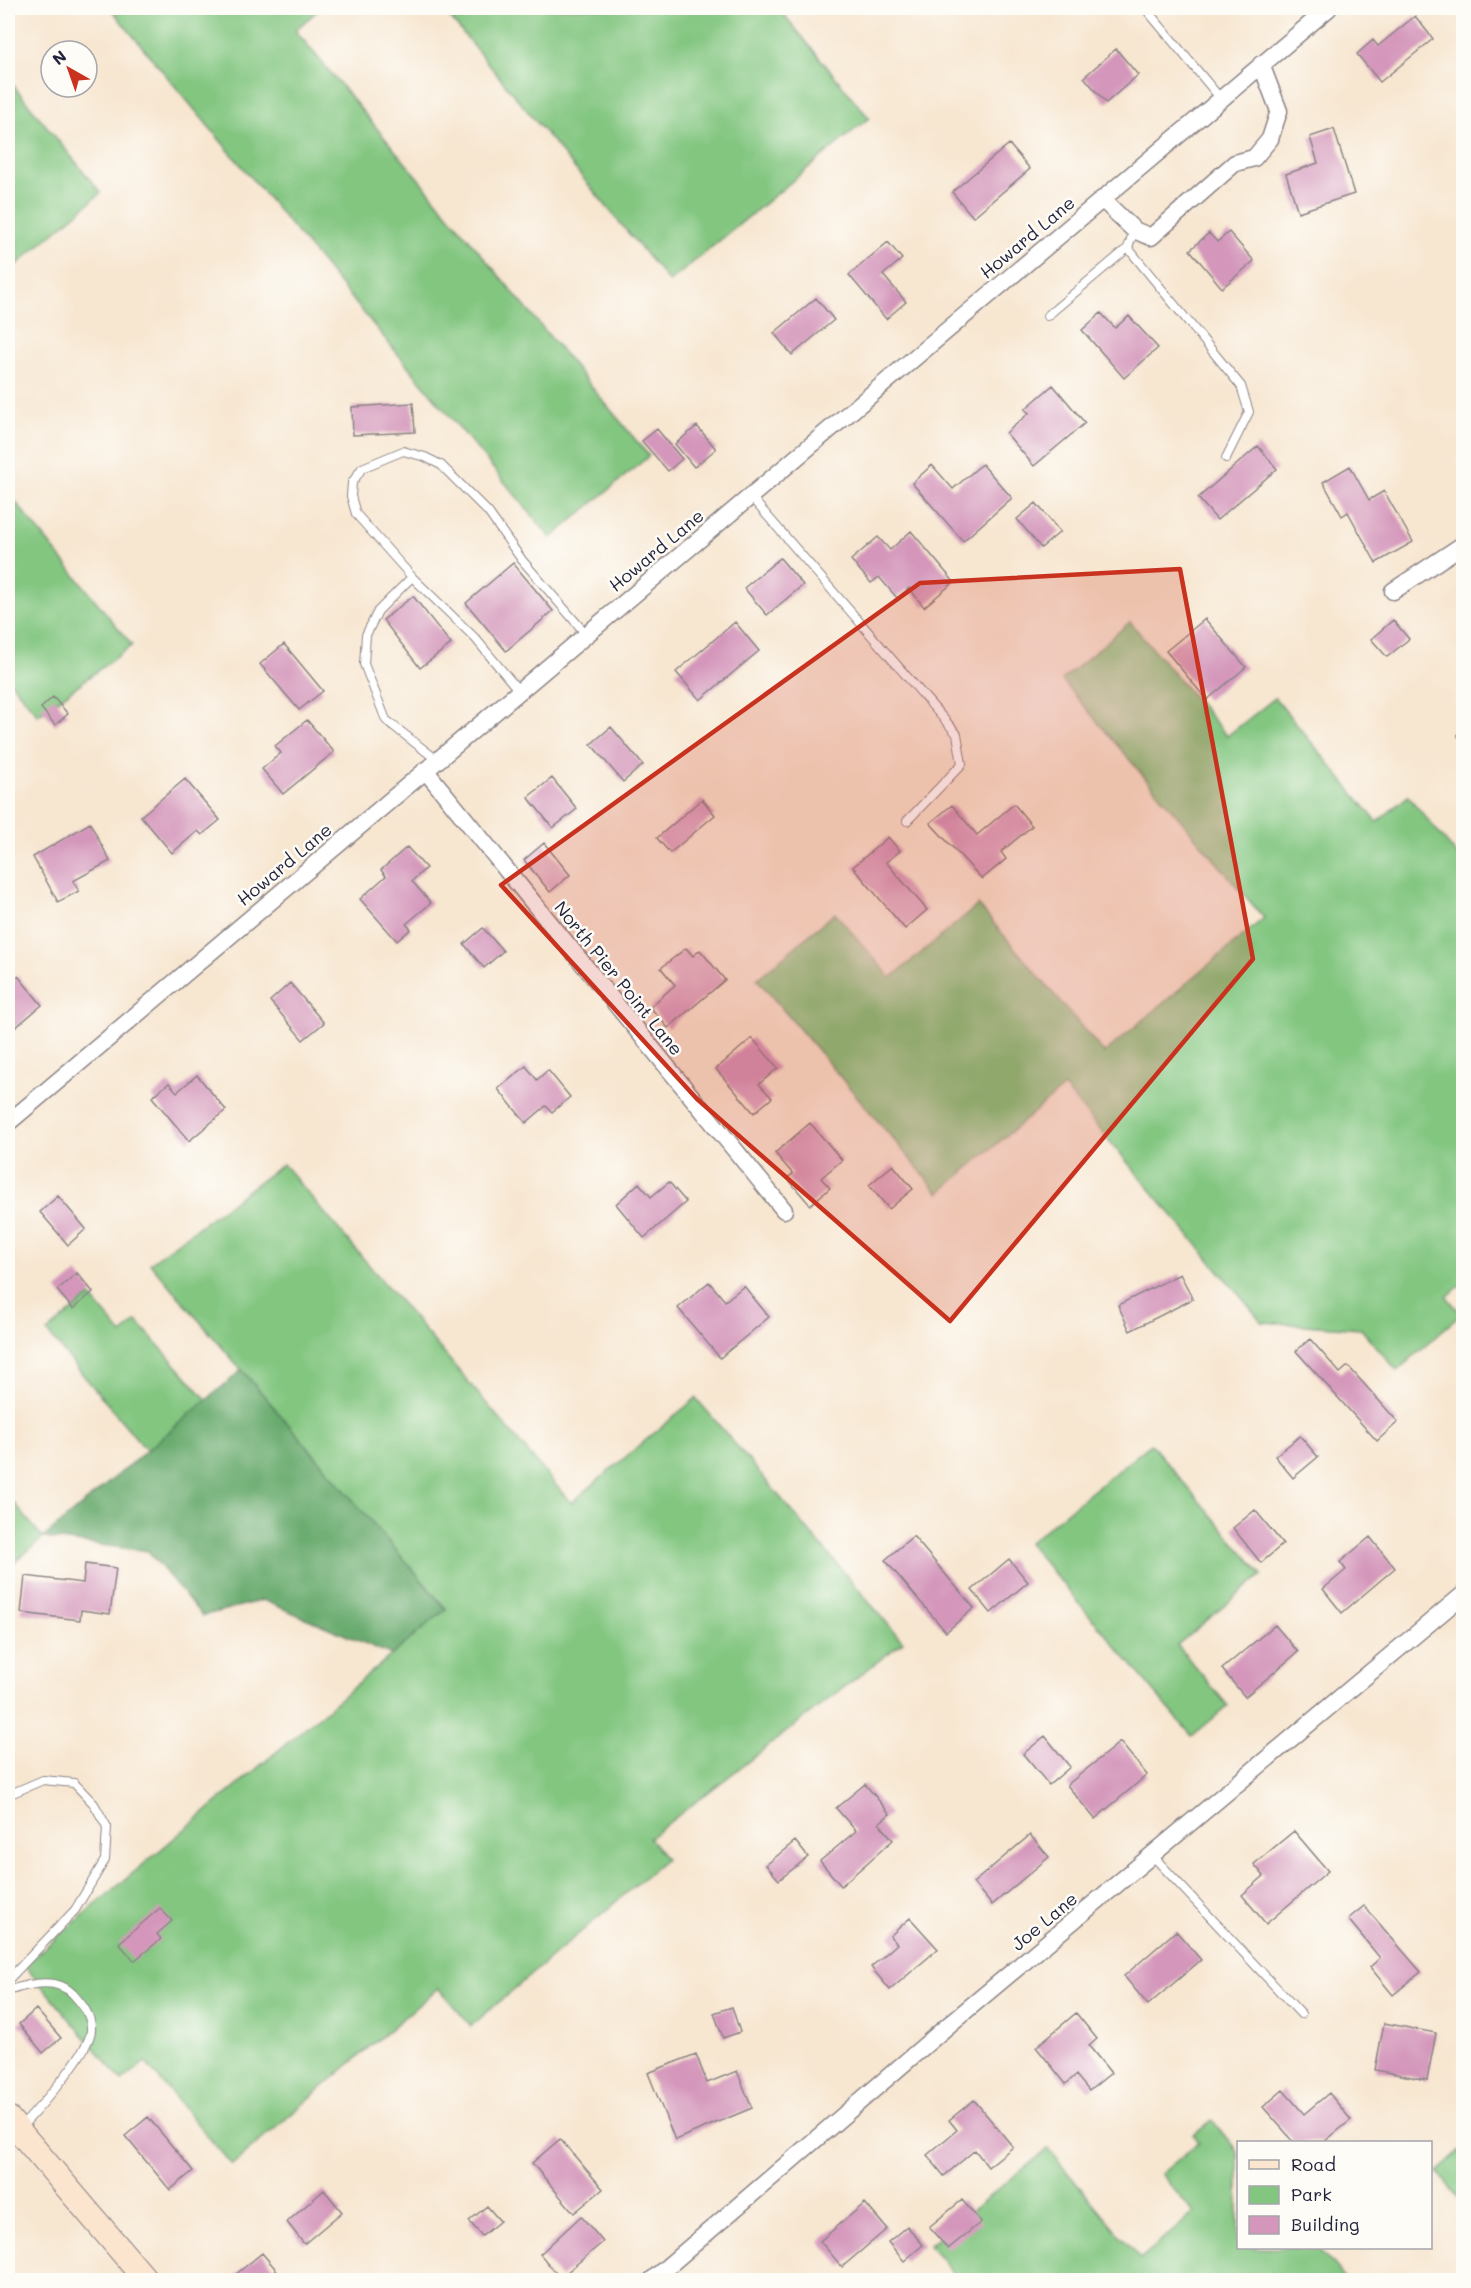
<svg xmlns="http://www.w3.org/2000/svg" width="1471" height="2288" viewBox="0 0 1471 2288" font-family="Mali,sans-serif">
<rect width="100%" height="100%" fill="#fdfcf7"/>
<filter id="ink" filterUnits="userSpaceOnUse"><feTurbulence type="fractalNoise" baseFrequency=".0167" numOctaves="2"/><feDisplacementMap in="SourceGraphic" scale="12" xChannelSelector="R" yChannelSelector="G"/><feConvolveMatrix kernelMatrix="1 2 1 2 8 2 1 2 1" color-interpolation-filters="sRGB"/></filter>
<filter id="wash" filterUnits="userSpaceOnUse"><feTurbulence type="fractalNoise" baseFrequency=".008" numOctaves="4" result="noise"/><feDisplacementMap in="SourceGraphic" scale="24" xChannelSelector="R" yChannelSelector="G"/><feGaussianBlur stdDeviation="1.35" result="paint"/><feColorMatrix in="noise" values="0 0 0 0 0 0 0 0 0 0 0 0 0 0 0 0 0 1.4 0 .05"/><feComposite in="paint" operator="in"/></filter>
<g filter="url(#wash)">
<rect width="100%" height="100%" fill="#f7e6d0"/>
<path fill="#82c680" stroke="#52745e" stroke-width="1.5" d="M 110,8 L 321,8 L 295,30 L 649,456 L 551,538 Z
M 442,8 L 795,8 L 785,16 L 869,118 L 669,282 Z
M 8,79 L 101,193 L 8,272 Z
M 8,493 L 132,645 L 38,715 L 8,679 Z
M 1130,622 L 1227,736 L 1275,698 L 1377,822 L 1408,796 L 1463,862 L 1464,1282 L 1447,1297 L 1461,1314 L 1397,1371 L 1361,1329 L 1262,1322 L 1064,1087 L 939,1193 L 757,979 L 835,913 L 891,978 L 978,905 L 1104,1053 L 1264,918 L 1062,680 Z
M 283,1164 L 571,1503 L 696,1398 L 903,1642 L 649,1838 L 666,1859 L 471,2026 L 438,1988 L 232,2165 L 145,2062 L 122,2081 L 24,1965 L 446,1609 L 150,1263 Z
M 90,1296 L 122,1334 L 137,1321 L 207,1400 L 147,1451 L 47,1332 Z
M 1151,1444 L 1262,1575 L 1177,1645 L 1228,1706 L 1192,1736 L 1028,1543 Z
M 8,1496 L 43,1538 L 8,1568 Z
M 1212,2120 L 1238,2152 L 1238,2248 L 1318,2248 L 1346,2280 L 959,2280 L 929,2245 L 1048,2149 L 1140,2259 L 1194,2213 L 1161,2174 L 1199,2142 L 1194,2135 Z
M 1463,2149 L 1463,2203 L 1437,2172 Z"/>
<path fill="#69ab6e" stroke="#466654" stroke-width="1.5" d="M 242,1370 L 446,1609 L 392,1655 L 263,1600 L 202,1616 L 148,1551 L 43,1538 Z"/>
<g id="blocks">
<path fill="#d497bb" d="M 1415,16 L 1433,39 L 1380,82 L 1357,54 L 1373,40 L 1378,46 Z
M 1116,49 L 1138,75 L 1106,103 L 1084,77 Z
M 1334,129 L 1354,194 L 1298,212 L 1286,174 L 1318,163 L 1310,137 Z
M 1009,144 L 1030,169 L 973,217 L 952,192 Z
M 1229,232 L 1254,261 L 1222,288 L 1190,250 L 1209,233 L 1217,242 Z
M 888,242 L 902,259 L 883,275 L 906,302 L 886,319 L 849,275 Z
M 816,298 L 834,320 L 792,355 L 774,333 Z
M 1101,313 L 1115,328 L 1129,316 L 1158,348 L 1124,378 L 1082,330 Z
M 1053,385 L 1085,423 L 1034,466 L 1006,433 L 1029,413 L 1025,409 Z
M 413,403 L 415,432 L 353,435 L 352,407 Z
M 697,426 L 716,449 L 694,467 L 675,444 Z
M 657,429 L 682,459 L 668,471 L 642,441 Z
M 1258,446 L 1277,469 L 1217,520 L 1198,498 Z
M 982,464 L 1012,498 L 963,541 L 912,483 L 932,465 L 953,489 Z
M 1350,466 L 1369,500 L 1384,491 L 1413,542 L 1376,563 L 1348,512 L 1342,516 L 1323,482 Z
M 1036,503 L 1060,532 L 1041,548 L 1017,519 Z
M 911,531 L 954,582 L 924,607 L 909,588 L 897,598 L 879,577 L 871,583 L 851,560 L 878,537 L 890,550 Z
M 780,558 L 803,585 L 767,615 L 744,588 Z
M 513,563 L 553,611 L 506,651 L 466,603 Z
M 413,596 L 451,644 L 420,668 L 383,620 Z
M 1205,619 L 1246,667 L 1207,700 L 1166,651 Z
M 1393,620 L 1409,639 L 1387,657 L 1371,639 Z
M 735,622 L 759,651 L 700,700 L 676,672 Z
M 284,644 L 323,691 L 299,710 L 260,664 Z
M 53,697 L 68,714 L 55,725 L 41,708 Z
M 307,720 L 334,752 L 283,794 L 262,769 L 281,753 L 275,746 Z
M 611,727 L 643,765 L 623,782 L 591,744 Z
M 552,778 L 577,809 L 553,828 L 528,797 Z
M 185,779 L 220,820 L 202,835 L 198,831 L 172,853 L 141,816 Z
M 702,799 L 715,815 L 670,853 L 657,838 Z
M 1014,804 L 1032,826 L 1001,852 L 1006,859 L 982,879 L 930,823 L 952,805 L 977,835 Z
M 90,823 L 110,861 L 73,881 L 79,891 L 58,902 L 33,857 Z
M 888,837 L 900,851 L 886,862 L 927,910 L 905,929 L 853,867 Z
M 544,843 L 570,875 L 550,892 L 524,860 Z
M 407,847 L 426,868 L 412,881 L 431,903 L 406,924 L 411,929 L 397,941 L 360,899 L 386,876 L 381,870 Z
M 483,928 L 503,951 L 484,968 L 464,944 Z
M 686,948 L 693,956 L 700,950 L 725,980 L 668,1028 L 650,1007 L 675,985 L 661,968 Z
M 18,976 L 42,1005 L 15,1028 L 8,1019 L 8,985 Z
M 290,983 L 324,1023 L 303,1040 L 270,1001 Z
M 752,1038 L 778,1068 L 759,1084 L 772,1098 L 754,1113 L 716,1069 Z
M 526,1066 L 537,1080 L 548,1070 L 570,1097 L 552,1112 L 546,1106 L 526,1123 L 498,1089 Z
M 197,1075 L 226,1110 L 189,1141 L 152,1097 L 169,1083 L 177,1092 Z
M 810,1123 L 842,1160 L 821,1178 L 830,1188 L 810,1205 L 787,1178 L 793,1174 L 775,1153 Z
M 893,1165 L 913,1189 L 889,1209 L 869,1185 Z
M 669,1182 L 686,1202 L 644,1238 L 616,1204 L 639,1183 L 651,1197 Z
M 58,1196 L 86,1229 L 68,1245 L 40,1212 Z
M 77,1273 L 93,1292 L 73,1309 L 57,1290 Z
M 1180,1274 L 1193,1299 L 1130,1331 L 1118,1305 Z
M 709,1282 L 725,1301 L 744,1286 L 769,1317 L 720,1358 L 678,1308 Z
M 1310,1339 L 1340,1373 L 1348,1366 L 1398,1422 L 1377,1441 L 1296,1351 Z
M 1300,1436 L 1318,1457 L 1293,1478 L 1275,1456 Z
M 1255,1510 L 1283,1544 L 1261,1563 L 1233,1528 Z
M 913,1536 L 974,1608 L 946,1632 L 885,1560 Z
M 1370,1537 L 1395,1568 L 1342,1613 L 1323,1589 L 1346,1570 L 1340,1562 Z
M 1009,1559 L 1028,1582 L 991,1613 L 972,1590 Z
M 85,1564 L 116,1568 L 110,1614 L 81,1610 L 80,1620 L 21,1613 L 25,1576 L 83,1583 Z
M 1275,1625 L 1298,1652 L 1245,1697 L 1222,1669 Z
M 1045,1736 L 1070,1767 L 1049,1785 L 1023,1754 Z
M 1120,1742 L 1147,1775 L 1095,1819 L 1067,1785 Z
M 865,1784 L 890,1814 L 879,1823 L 893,1840 L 841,1886 L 820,1861 L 856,1831 L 836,1808 Z
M 1294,1831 L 1328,1871 L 1266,1924 L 1242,1895 L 1264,1876 L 1254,1864 Z
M 1030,1835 L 1049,1857 L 992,1905 L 973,1883 Z
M 795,1841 L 808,1857 L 779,1880 L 766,1865 Z
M 1364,1906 L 1421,1972 L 1393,1995 L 1370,1967 L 1380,1958 L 1348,1919 Z
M 160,1908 L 172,1921 L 157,1934 L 161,1939 L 134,1961 L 119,1943 Z
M 910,1918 L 938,1949 L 890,1990 L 871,1967 L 897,1944 L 890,1936 Z
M 1176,1931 L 1201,1960 L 1148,2005 L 1124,1976 Z
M 732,2007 L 740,2032 L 723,2038 L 714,2013 Z
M 36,2009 L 61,2038 L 43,2053 L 19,2024 Z
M 1076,2013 L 1097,2039 L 1089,2046 L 1111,2073 L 1089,2091 L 1076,2075 L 1066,2084 L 1036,2047 Z
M 1384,2023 L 1436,2033 L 1427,2080 L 1375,2070 Z
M 696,2054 L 707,2083 L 737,2071 L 752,2108 L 675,2140 L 648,2073 Z
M 1283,2090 L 1304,2114 L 1329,2093 L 1351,2120 L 1324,2142 L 1294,2142 L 1263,2107 Z
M 974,2100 L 1013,2147 L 988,2167 L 975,2150 L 944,2176 L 927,2155 L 957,2130 L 949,2120 Z
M 148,2117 L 193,2171 L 170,2190 L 125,2136 Z
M 560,2139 L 603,2189 L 574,2213 L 532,2163 Z
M 324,2190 L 342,2212 L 304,2244 L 287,2222 Z
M 962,2200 L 981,2222 L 948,2249 L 929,2227 Z
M 865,2203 L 887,2229 L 842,2267 L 820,2241 Z
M 487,2206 L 500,2221 L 482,2236 L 469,2221 Z
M 581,2216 L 603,2242 L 560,2278 L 540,2254 Z
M 907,2226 L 923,2245 L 904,2261 L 888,2242 Z
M 262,2253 L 285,2280 L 229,2280 Z"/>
</g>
</g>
<g filter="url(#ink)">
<use href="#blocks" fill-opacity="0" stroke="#8c8486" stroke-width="1.5"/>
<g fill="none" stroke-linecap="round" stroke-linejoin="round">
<defs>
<path id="service" d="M 1145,8 L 1221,99
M 1134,230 L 1128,248 L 1241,386 L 1249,412 L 1226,458
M 1047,316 L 1128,248
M 750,496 L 957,734 L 962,764 L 907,821
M 412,577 L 378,611 L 366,635 L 364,664 L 386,720 L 437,760
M 519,691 L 475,638 L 412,577 L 356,514 L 351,496 L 352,483 L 362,468 L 403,451 L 425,457 L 441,465 L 488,512 L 522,560 L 586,634
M 1462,735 L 1464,734
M 8,1795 L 43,1780 L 74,1783 L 94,1804 L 107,1827 L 105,1860 L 75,1910 L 8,1980
M 1152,1855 L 1301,2014
M 8,1991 C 27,1984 56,1976 73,1994 C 82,2004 92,2016 91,2030 C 90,2054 26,2123 8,2140"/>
<path id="minor" d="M 1102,199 L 1134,230 L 1151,237 L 1235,163 L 1254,158 L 1270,139 L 1279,111 L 1261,64
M 1393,591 L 1464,544
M 425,770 L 784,1210
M 8,1123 L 1329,8
M 652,2280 L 951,2023 L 1464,1594"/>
<path id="secondary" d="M 8,2118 L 146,2280"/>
</defs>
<use href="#service" stroke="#8c8486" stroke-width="10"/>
<use href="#minor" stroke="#8c8486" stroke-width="19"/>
<use href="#secondary" stroke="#8c8486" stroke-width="26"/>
<use href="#service" stroke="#fff" stroke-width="8"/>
<use href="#minor" stroke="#fff" stroke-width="16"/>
<use href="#secondary" stroke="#fce5cf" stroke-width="24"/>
</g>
</g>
<path fill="#c8321e" fill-opacity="0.2" stroke="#c8321e" stroke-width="4.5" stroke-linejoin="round" d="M 1180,569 L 1253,959 L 950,1321 L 697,1099 L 501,885 L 920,583 Z"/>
<g text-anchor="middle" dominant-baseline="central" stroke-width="5" stroke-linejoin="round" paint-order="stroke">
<g font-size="18" fill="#22223b" stroke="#fdfcf7">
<text transform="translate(1027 237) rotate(-40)">Howard Lane</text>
<text transform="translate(656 550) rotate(-40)">Howard Lane</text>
<text transform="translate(284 864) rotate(-40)">Howard Lane</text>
<text transform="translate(619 978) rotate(51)">North Pier Point Lane</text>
<text transform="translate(1044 1921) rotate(-40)">Joe Lane</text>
</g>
</g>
<rect width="1471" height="2288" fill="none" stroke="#fdfcf7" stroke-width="30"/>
<rect x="1237" y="2141" width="195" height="108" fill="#fdfcf7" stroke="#a5a5ac" stroke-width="1.5"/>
<rect x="1249" y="2160" width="30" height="9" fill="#fce5cf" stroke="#a5a5ac" stroke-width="1.5"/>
<text x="1291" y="2171" font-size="18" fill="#22223b">Road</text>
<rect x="1249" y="2186" width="30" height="18" fill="#82c680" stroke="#a5a5ac" stroke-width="1.5"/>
<text x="1291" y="2201" font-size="18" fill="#22223b">Park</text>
<rect x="1249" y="2216" width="30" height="18" fill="#d497bb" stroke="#a5a5ac" stroke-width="1.5"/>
<text x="1291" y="2231" font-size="18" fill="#22223b">Building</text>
<g transform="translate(69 69) rotate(320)"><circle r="28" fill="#fdfcf7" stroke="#a5a5ac" stroke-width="1.5"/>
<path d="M0-4.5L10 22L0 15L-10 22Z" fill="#c8321e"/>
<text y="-9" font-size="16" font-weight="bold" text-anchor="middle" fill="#22223b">N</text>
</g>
</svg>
